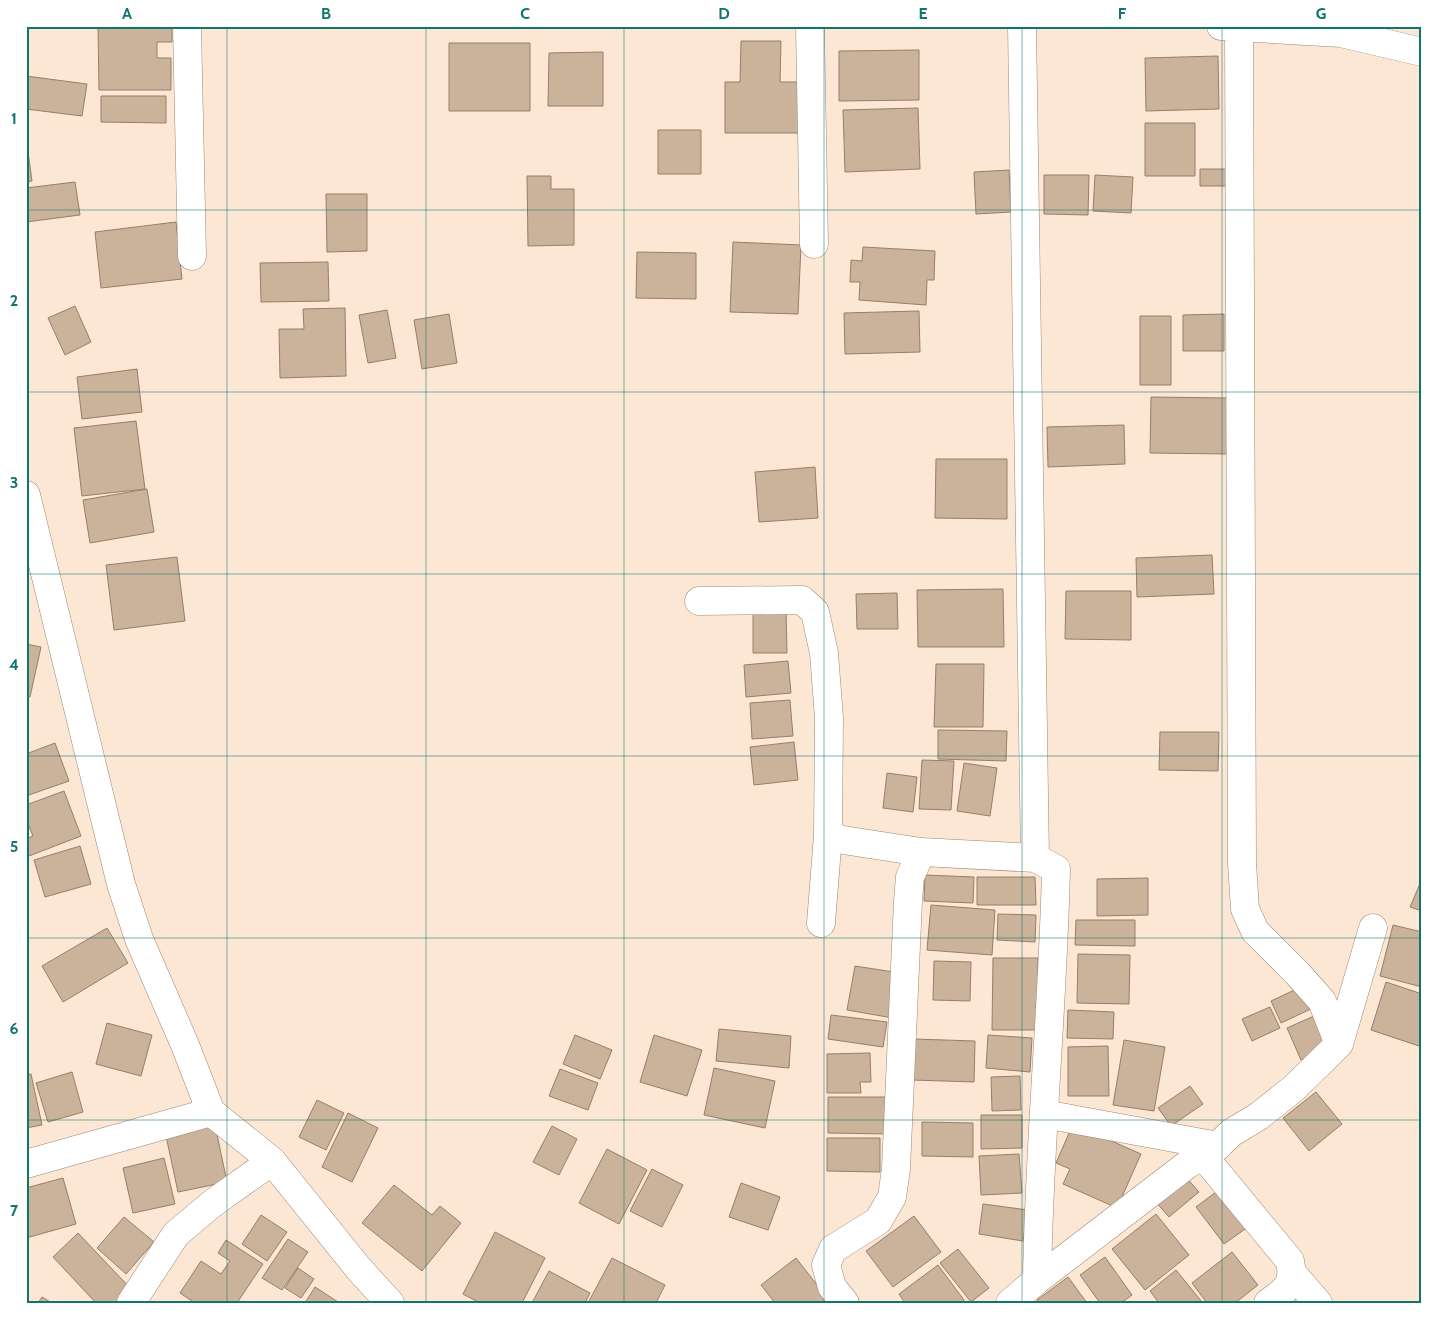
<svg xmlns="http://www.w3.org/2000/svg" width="1448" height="1329" viewBox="0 0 1448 1329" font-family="Cabin,sans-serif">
<rect width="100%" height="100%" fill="#fce7d4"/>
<path fill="#cbb29b" stroke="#967e68" d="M 98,26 L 172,26 L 172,42 L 157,42 L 157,58 L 171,58 L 171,90 L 99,90 Z
M 741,41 L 781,41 L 780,82 L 802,82 L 802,133 L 725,133 L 725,82 L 740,82 Z
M 449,43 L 530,43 L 530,111 L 449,111 Z
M 919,50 L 919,100 L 839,101 L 839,51 Z
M 603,52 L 603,106 L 548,106 L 549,53 Z
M 1218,56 L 1219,109 L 1146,111 L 1145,58 Z
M 26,76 L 87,84 L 82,116 L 26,109 Z
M 101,96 L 166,96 L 166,123 L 101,122 Z
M 918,108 L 920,169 L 845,172 L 843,110 Z
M 1145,123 L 1195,123 L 1195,176 L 1145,176 Z
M 658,130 L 701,130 L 701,174 L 658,174 Z
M 26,152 L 28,152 L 32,181 L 26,182 Z
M 1200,169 L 1228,169 L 1227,186 L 1200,186 Z
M 1009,170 L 1011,212 L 976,214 L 974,172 Z
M 1044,175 L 1089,175 L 1088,215 L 1044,214 Z
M 1095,175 L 1133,177 L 1131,213 L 1093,211 Z
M 527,176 L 551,176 L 551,189 L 574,189 L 574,245 L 528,246 Z
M 75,182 L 80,215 L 26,222 L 26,188 Z
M 326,194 L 367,194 L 367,251 L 327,252 Z
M 176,222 L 182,279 L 101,288 L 95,232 Z
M 733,242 L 801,245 L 798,314 L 730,312 Z
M 863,247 L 935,251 L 934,280 L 927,280 L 926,305 L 859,300 L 860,282 L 850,282 L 851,260 L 862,261 Z
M 637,252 L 696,253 L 696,299 L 636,298 Z
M 328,262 L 329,301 L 261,302 L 260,263 Z
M 75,306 L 91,342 L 65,355 L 48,318 Z
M 345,308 L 346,376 L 280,378 L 279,329 L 304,329 L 303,309 Z
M 387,310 L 396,358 L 368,363 L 359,315 Z
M 919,311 L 920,352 L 845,354 L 844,313 Z
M 449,314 L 457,363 L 422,369 L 414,320 Z
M 1224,314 L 1224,351 L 1183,351 L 1183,315 Z
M 1140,316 L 1171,316 L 1171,385 L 1140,385 Z
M 137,369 L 142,412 L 82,419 L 77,377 Z
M 1151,397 L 1228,398 L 1228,454 L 1150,453 Z
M 136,421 L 145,489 L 82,496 L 74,428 Z
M 1124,425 L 1125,464 L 1048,467 L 1047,427 Z
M 936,459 L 1007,459 L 1007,519 L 935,518 Z
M 815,467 L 818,518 L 759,522 L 755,472 Z
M 147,489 L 154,532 L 90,543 L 83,500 Z
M 1212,555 L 1214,594 L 1137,597 L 1136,558 Z
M 177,557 L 185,621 L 114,630 L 106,565 Z
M 1003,589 L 1004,647 L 918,647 L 917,590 Z
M 1066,591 L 1131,591 L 1131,640 L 1065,639 Z
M 897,593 L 898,629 L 857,629 L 856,594 Z
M 753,609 L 786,609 L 787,653 L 753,653 Z
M 26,644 L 41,647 L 30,697 L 26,697 Z
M 788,661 L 791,693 L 746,697 L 744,665 Z
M 936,664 L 984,664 L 983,727 L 934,727 Z
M 790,700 L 793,736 L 752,739 L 750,703 Z
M 938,730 L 1007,731 L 1006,761 L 938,759 Z
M 1160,732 L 1219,732 L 1218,771 L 1159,770 Z
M 794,742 L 798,780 L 754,785 L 750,747 Z
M 55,743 L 69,781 L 26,796 L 26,754 Z
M 922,760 L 954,761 L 951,810 L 919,809 Z
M 964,763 L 997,768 L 990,816 L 957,811 Z
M 887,773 L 917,777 L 913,812 L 883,808 Z
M 64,791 L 81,836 L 29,856 L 26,849 L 26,839 L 33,836 L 26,819 L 26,805 Z
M 80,846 L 91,884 L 45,897 L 34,860 Z
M 925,875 L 974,877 L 973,903 L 924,901 Z
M 977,877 L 1035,877 L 1036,905 L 977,905 Z
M 1148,878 L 1148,915 L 1097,916 L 1097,879 Z
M 1422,879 L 1422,911 L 1410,907 Z
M 931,905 L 995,910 L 992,955 L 927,950 Z
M 998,914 L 1036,915 L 1035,942 L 997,940 Z
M 1076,920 L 1135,920 L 1135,946 L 1075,945 Z
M 1393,925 L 1422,932 L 1422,987 L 1380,976 Z
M 107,928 L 128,963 L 63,1002 L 42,966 Z
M 1078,954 L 1130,955 L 1129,1004 L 1077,1003 Z
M 993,958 L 1038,958 L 1037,1030 L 992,1030 Z
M 934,961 L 971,962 L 970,1001 L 933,1000 Z
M 855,966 L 900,973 L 893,1018 L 847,1010 Z
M 1386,982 L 1422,994 L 1422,1047 L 1371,1030 Z
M 1303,986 L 1313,1008 L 1281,1023 L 1271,1001 Z
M 1270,1007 L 1280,1028 L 1252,1041 L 1242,1019 Z
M 1068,1010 L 1114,1012 L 1113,1039 L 1067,1038 Z
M 831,1015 L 887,1022 L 883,1047 L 828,1039 Z
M 1314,1016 L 1328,1048 L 1301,1060 L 1287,1028 Z
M 107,1023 L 152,1035 L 141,1076 L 96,1064 Z
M 719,1029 L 791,1036 L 789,1068 L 716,1061 Z
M 575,1035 L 612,1050 L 600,1079 L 563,1064 Z
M 654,1035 L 702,1050 L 687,1096 L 640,1082 Z
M 988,1035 L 1032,1038 L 1030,1072 L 986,1068 Z
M 914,1039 L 975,1041 L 974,1082 L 912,1080 Z
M 1124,1040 L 1165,1047 L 1154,1111 L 1113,1105 Z
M 1108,1046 L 1109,1096 L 1068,1096 L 1068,1047 Z
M 870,1053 L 871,1082 L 860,1082 L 861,1093 L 827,1093 L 827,1054 Z
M 714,1068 L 775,1081 L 765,1128 L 704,1115 Z
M 560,1069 L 598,1083 L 588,1110 L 549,1096 Z
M 72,1072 L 83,1112 L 48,1122 L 36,1083 Z
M 31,1074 L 42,1125 L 26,1128 L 26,1075 Z
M 1020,1076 L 1021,1110 L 992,1111 L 991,1077 Z
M 1190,1086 L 1203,1104 L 1171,1126 L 1158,1108 Z
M 1316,1092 L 1342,1124 L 1309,1151 L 1283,1118 Z
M 828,1097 L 888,1097 L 888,1134 L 828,1133 Z
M 317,1100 L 344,1113 L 326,1150 L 299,1137 Z
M 348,1113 L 378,1128 L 352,1182 L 322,1167 Z
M 981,1115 L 1022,1115 L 1022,1148 L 981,1149 Z
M 922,1122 L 973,1123 L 973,1157 L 922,1156 Z
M 1073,1124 L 1141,1154 L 1117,1208 L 1063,1184 L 1070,1169 L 1056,1163 Z
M 215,1125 L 227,1182 L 178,1192 L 166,1136 Z
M 552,1126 L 577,1139 L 559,1175 L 533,1162 Z
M 827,1138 L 880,1138 L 880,1172 L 827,1171 Z
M 607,1149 L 647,1170 L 619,1224 L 579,1203 Z
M 1019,1154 L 1022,1193 L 981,1195 L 979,1156 Z
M 164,1158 L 175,1204 L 133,1213 L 123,1168 Z
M 652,1169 L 683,1185 L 662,1227 L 630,1211 Z
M 1185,1176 L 1199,1192 L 1169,1217 L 1155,1201 Z
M 63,1178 L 76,1224 L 26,1238 L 26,1188 Z
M 741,1183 L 780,1197 L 768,1230 L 729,1217 Z
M 394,1185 L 432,1215 L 440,1206 L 461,1223 L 422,1271 L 362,1223 Z
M 1220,1189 L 1248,1227 L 1224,1244 L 1196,1207 Z
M 983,1204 L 1028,1210 L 1023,1241 L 979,1234 Z
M 1156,1214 L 1189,1255 L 1145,1290 L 1112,1249 Z
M 261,1215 L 287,1232 L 267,1261 L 242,1244 Z
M 914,1216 L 941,1252 L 893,1287 L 866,1251 Z
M 124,1217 L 154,1242 L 126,1274 L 97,1248 Z
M 495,1232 L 545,1258 L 522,1303 L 480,1303 L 463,1294 Z
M 78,1233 L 132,1290 L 118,1303 L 96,1303 L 53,1257 Z
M 288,1239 L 308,1252 L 282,1290 L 262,1278 Z
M 226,1240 L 263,1264 L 237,1303 L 195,1303 L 180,1293 L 201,1261 L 221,1274 L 230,1261 L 218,1253 Z
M 958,1249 L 989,1288 L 971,1302 L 940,1263 Z
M 1232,1252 L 1258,1285 L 1235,1303 L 1207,1303 L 1192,1283 Z
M 1105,1257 L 1132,1295 L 1121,1303 L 1100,1303 L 1080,1275 Z
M 612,1258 L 665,1285 L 656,1303 L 588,1303 Z
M 796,1258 L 831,1303 L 775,1303 L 761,1285 Z
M 938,1265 L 964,1300 L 960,1303 L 905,1303 L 899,1294 Z
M 298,1268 L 314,1279 L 301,1298 L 285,1288 Z
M 1176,1270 L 1202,1302 L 1201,1303 L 1159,1303 L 1150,1291 Z
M 549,1271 L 590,1293 L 585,1303 L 532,1303 Z
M 1068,1277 L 1087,1303 L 1039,1303 L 1037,1300 Z
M 315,1287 L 338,1302 L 338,1303 L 305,1303 Z
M 42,1297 L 52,1303 L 38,1303 Z"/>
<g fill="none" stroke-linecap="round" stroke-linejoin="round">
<defs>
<path id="minor" d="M 187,26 L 192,256
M 810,26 L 814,244
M 1022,26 L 1035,858
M 1221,26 L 1341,33 L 1422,52
M 1239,28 L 1242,863 L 1245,909 L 1255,931 L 1297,973 L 1322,1001 L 1339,1044
M 699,601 L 802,600 L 815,612 L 824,653 L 829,718 L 828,835 L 843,840 L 921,852
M 821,923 L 828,835
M 1044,1114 L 1218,1146
M 1205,1158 L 1231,1133 L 1259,1116 L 1294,1088 L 1339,1044 L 1373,928
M 26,1164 L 211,1112
M 1293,1274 L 1318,1303
M 1037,1280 L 1188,1164 L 1197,1158 L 1205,1158 L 1290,1261 C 1295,1285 1286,1290 1268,1303
M 131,1303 L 176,1234 L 213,1203 L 272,1161
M 845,1303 L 832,1287 L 826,1265 L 833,1249 L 878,1221 L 892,1197 L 896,1169 L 908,901 L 910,877 L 921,852 L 1035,858 L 1056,869 C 1053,1006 1039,1143 1037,1280 L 1010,1303"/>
<path id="tertiary" d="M 26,495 L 121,884 L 139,939 L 185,1045 L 211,1112 L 272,1161 L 359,1269 L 390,1303"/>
</defs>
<use href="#minor" stroke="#9f8772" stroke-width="29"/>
<use href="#tertiary" stroke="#9f8772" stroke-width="29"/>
<use href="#minor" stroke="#fff" stroke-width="28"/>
<use href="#tertiary" stroke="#fff" stroke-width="28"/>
</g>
<path fill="none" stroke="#0f766e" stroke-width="1" stroke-opacity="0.55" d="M 227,26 L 227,1303M 426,26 L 426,1303M 624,26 L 624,1303M 824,26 L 824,1303M 1022,26 L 1022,1303M 1222,26 L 1222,1303M 26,210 L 1422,210M 26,392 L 1422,392M 26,574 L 1422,574M 26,756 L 1422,756M 26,938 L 1422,938M 26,1120 L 1422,1120"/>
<rect width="1448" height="1329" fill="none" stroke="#ffffff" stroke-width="55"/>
<rect x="28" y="28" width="1392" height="1274" fill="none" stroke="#0f766e" stroke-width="2"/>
<g font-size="16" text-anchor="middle" font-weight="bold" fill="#0f766e">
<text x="127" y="19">A</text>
<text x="326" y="19">B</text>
<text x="525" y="19">C</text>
<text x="724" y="19">D</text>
<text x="923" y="19">E</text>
<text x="1122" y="19">F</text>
<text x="1321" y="19">G</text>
<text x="14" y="124">1</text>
<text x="14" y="306">2</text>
<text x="14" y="488">3</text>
<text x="14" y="670">4</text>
<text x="14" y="852">5</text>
<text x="14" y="1034">6</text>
<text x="14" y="1216">7</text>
</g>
</svg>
